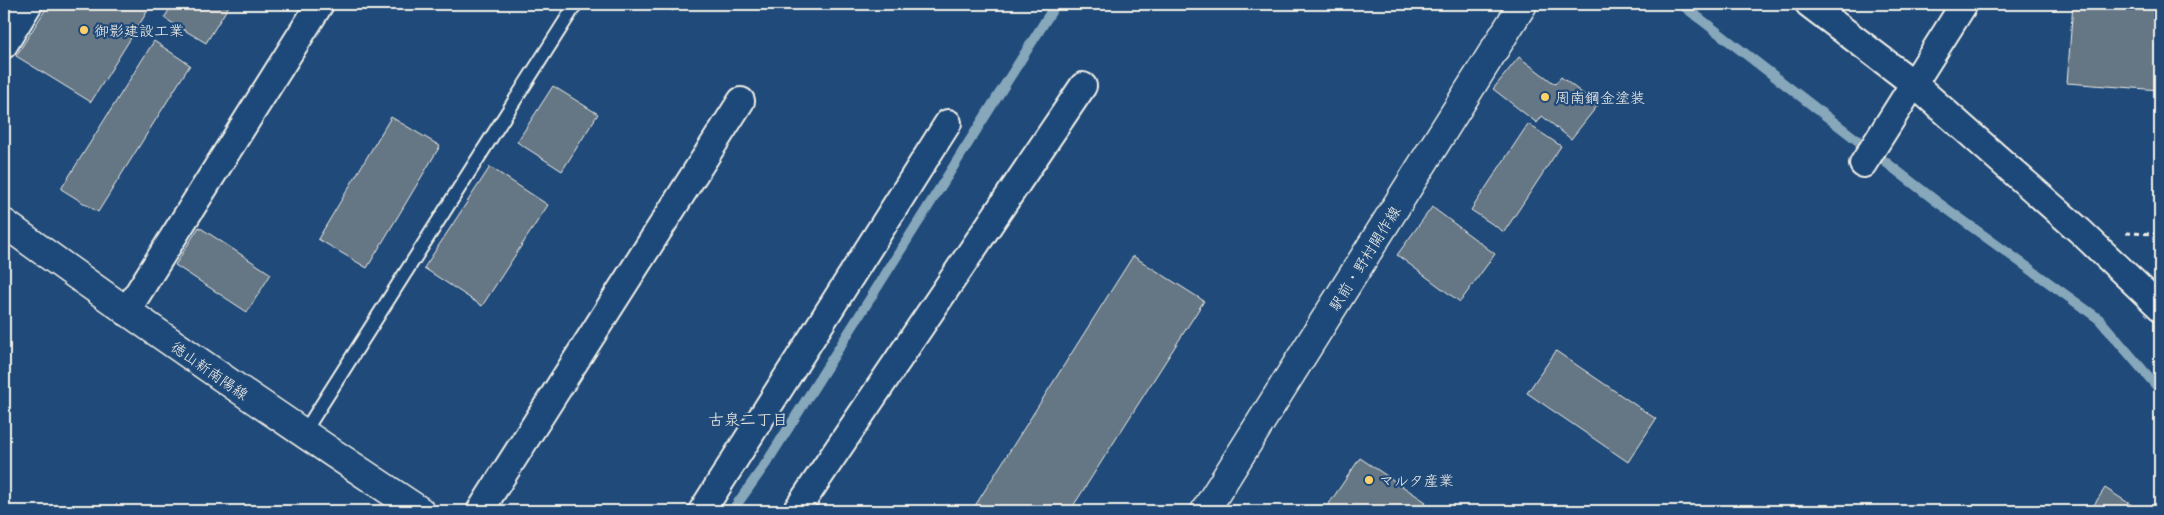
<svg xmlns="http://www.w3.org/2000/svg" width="2164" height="515" viewBox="0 0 2164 515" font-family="Mali,'Klee One',sans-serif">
<rect width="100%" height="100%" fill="#1f4a7a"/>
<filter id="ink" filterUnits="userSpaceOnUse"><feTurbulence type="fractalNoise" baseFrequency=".02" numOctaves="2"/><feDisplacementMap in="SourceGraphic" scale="10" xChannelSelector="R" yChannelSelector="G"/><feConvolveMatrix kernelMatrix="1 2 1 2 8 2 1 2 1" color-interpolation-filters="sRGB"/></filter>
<g filter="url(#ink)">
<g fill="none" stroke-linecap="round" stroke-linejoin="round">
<path stroke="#87a7ba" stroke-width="10" d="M 1681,4 L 1936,201 L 2099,319 L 2160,390
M 732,511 L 767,462 L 1056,4"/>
</g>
<path fill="#657685" stroke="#f4f1e8" d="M 49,4 L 152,4 L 91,102 L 16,56 Z
M 173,4 L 230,4 L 206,43 L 164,18 Z
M 661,4 L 677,4 L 673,11 Z
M 2073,4 L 2160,4 L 2160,90 L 2067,83 Z
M 154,41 L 190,65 L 98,212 L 61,189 Z
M 1519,57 L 1555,84 L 1561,77 L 1598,105 L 1571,139 L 1542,116 L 1537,123 L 1493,89 Z
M 553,86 L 598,114 L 562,171 L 517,142 Z
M 391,117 L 440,146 L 367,268 L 318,239 Z
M 1528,124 L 1561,146 L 1504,232 L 1471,210 Z
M 490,167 L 548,205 L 482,306 L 424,268 Z
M 1432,207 L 1495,254 L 1460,302 L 1397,255 Z
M 199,227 L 271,274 L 247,312 L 175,265 Z
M 1133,256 L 1204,301 L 1070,511 L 976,511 L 973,509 Z
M 1556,351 L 1656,419 L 1628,462 L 1527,393 Z
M 1360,458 L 1426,502 L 1420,511 L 1324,511 Z
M 2105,488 L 2141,511 L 2090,511 Z"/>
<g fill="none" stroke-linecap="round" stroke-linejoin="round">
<defs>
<path id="service" d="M 303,434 L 576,4"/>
<path id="minor" d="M 1809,4 L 1914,84 L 2080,231 L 2160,307
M 4,45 L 29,4
M 1863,164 L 1964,4
M 126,312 L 320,4
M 480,511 L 741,101
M 702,511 L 948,123
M 796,511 L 1083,86"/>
<path id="tertiary" d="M 1205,511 L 1523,4"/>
<path id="secondary" d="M 4,223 C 140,322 279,418 420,511"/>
</defs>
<use href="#service" stroke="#f4f1e8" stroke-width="16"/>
<use href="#minor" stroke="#f4f1e8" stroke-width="30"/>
<use href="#tertiary" stroke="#f4f1e8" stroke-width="31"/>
<use href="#secondary" stroke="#f4f1e8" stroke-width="31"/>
<path stroke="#f4f1e8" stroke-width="3" stroke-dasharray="5 4" stroke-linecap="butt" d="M 2126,233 L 2160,234"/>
<use href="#service" stroke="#1f4a7a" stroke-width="12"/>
<use href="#minor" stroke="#1f4a7a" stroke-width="26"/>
<use href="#tertiary" stroke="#1f4a7a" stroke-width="28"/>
<use href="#secondary" stroke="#1f4a7a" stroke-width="28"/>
</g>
</g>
<g fill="#ffd166" stroke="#1f4a7a" stroke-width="2">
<circle cx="84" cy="30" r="5"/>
<circle cx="1545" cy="97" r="5"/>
<circle cx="1369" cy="480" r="5"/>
</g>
<g text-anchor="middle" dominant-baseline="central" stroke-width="4.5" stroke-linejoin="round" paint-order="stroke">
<g font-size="15" fill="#f4f1e8" stroke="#1f4a7a" text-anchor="start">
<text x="94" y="30">御影建設工業</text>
<text x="1555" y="97">周南鋼金塗装</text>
<text x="1379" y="480">マルタ産業</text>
</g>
<g font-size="15" fill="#f4f1e8" stroke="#1f4a7a">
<text transform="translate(1364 258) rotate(-58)">駅前・野村開作線</text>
<text transform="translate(210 370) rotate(35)">徳山新南陽線</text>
</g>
<g font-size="16" fill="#f4f1e8" stroke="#1f4a7a">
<text x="748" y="418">古泉二丁目</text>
</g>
</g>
<rect width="2164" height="515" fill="none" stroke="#1f4a7a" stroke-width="20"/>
<rect x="10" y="10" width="2144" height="495" fill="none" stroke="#f4f1e8" stroke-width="2" filter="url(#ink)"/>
</svg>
